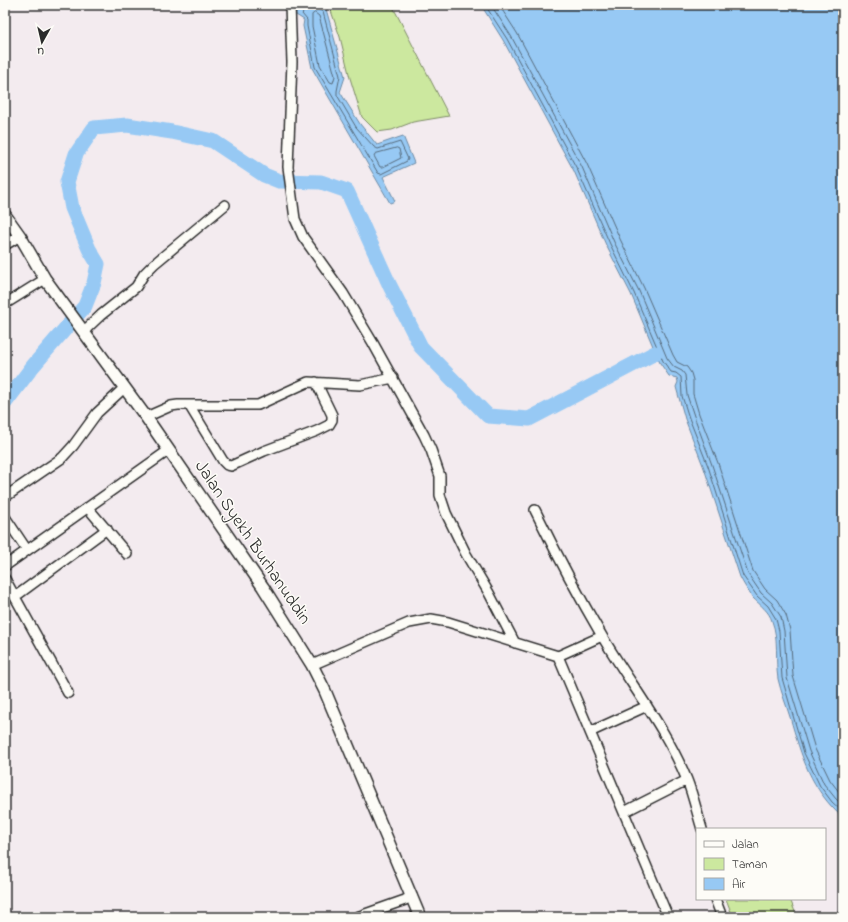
<svg xmlns="http://www.w3.org/2000/svg" width="848" height="922" viewBox="0 0 848 922" font-family="'Indie Flower',sans-serif">
<rect width="100%" height="100%" fill="#f3ebef"/>
<filter id="ink" filterUnits="userSpaceOnUse"><feTurbulence type="fractalNoise" baseFrequency=".025" numOctaves="2"/><feDisplacementMap in="SourceGraphic" scale="8" xChannelSelector="R" yChannelSelector="G"/><feConvolveMatrix kernelMatrix="1 2 1 2 8 2 1 2 1" color-interpolation-filters="sRGB"/></filter>
<g filter="url(#ink)">
<path fill="#cce89f" stroke="#7c8a65" d="M 329,5 L 392,5 L 449,116 L 413,122 L 392,130 L 377,132 L 362,117 L 350,78 L 340,37 Z
M 726,899 L 790,899 L 797,917 L 733,917 Z"/>
<path fill="#97c9f4" stroke="#6c8aa4" d="M 319,5 L 326,9 L 345,77 L 340,92 L 360,124 L 377,145 L 403,136 L 414,163 L 383,177 L 395,201 L 390,203 L 312,68 L 303,26 L 304,20 L 296,15 L 296,9 Z
M 481,5 L 843,5 L 843,818 C 810,788 802,758 790,717 C 786,704 781,692 778,679 C 775,660 779,639 772,621 C 769,611 760,605 753,598 C 748,591 744,585 740,577 L 704,468 L 685,419 L 676,387 L 678,382 L 677,378 L 669,376 L 660,363 L 631,294 L 606,245 L 574,171 L 503,40 Z"/>
<g fill="none" stroke-linecap="round" stroke-linejoin="round">
<path stroke="#566a7b" stroke-width="1" d="M 311,5 L 310,9 L 304,12 L 302,14 L 307,20 L 307,26 L 315,67 L 378,173 L 381,174 L 407,161 L 408,159 L 400,142 L 378,149 L 374,147 L 356,127 L 337,95 L 337,91 L 340,76 L 323,12 L 318,9 L 318,5
M 485,5 L 507,39 L 577,169 L 610,244 L 634,293 L 663,361 L 671,372 L 676,373 L 681,377 L 682,396 L 689,418 L 708,466 L 743,576 L 757,596 L 768,606 L 776,619 L 779,631 L 782,678 L 804,753 L 820,786 L 832,802 L 843,812
M 491,5 L 511,36 L 582,167 L 614,242 L 639,291 L 667,358 L 674,367 L 682,371 L 685,375 L 687,395 L 694,416 L 712,465 L 748,574 L 761,593 L 772,603 L 781,617 L 784,631 L 787,678 L 809,751 L 824,784 L 836,799 L 843,805
M 499,5 L 517,33 L 587,164 L 620,239 L 644,288 L 673,355 L 677,362 L 687,367 L 691,373 L 693,380 L 693,394 L 699,414 L 718,463 L 753,571 L 765,589 L 777,600 L 786,615 L 790,630 L 793,676 L 815,749 L 830,780 L 843,797
M 315,13 L 319,16 L 335,76 L 333,83 L 330,82 L 320,65 L 312,26 L 312,15 Z
M 397,148 L 399,149 L 401,158 L 383,167 L 380,167 L 374,156 L 375,154 Z"/>
<path stroke="#97c9f4" stroke-width="15" d="M 5,403 L 33,366 L 85,306 L 94,283 L 98,264 L 89,249 L 72,208 L 67,182 L 76,154 L 94,128 L 127,125 L 172,132 L 213,141 L 264,175 L 279,181 L 321,182 L 347,191 L 390,286 L 421,347 L 488,416 L 529,419 L 655,353"/>
<defs>
<path id="minor" d="M 290,5 L 292,62 L 288,167 L 295,219 L 303,237 L 343,293 L 373,343 L 424,435 L 431,450 L 440,476 L 440,495 L 446,513 L 466,554 L 489,593 L 515,643
M 5,245 L 20,236
M 5,304 L 45,279
M 83,332 L 101,315 L 136,287 L 144,274 L 154,264 L 225,205
M 189,405 L 223,461 L 227,465 L 231,466 L 264,451 L 317,431 L 329,425 L 332,420 L 332,415 L 316,382
M 146,417 L 171,406 L 178,405 L 258,405 L 308,382 L 360,385 L 393,378
M 5,497 L 62,458 L 73,446 L 97,413 L 124,388
M 88,508 L 127,554
M 535,510 C 556,553 578,595 602,636 C 630,684 666,728 687,780 C 693,795 697,813 702,829
M 5,517 L 27,550
M 5,566 L 169,450
M 5,579 L 68,693
M 16,596 L 107,529
M 558,656 L 602,636
M 312,665 L 409,623 L 431,619 L 448,622 L 558,656 L 668,917
M 590,732 L 647,706
M 624,812 L 687,780
M 715,899 L 722,917
M 357,917 L 405,900 L 412,896"/>
<path id="major" d="M 5,215 L 20,236 L 45,279 L 146,417 L 263,587 L 312,665 L 325,691 L 420,917"/>
</defs>
<use href="#minor" stroke="#2b2b2b" stroke-width="12"/>
<use href="#major" stroke="#2b2b2b" stroke-width="14"/>
<use href="#minor" stroke="#fdfcf7" stroke-width="9"/>
<use href="#major" stroke="#fdfcf7" stroke-width="11"/>
</g>
</g>
<g text-anchor="middle" dominant-baseline="central" stroke-width="3" stroke-linejoin="round" paint-order="stroke">
<g font-size="18" fill="#2b2b2b" stroke="#fdfcf7">
<text transform="translate(252 543) rotate(56)">Jalan Syekh Burhanuddin</text>
</g>
</g>
<rect width="848" height="922" fill="none" stroke="#fdfcf7" stroke-width="20"/>
<rect x="10" y="10" width="828" height="902" fill="none" stroke="#2b2b2b" stroke-width="1.5" filter="url(#ink)"/>
<rect x="696" y="828" width="130" height="72" fill="#fdfcf7" stroke="#a9a8a5"/>
<rect x="704" y="841" width="20" height="6" fill="#fdfcf7" stroke="#a9a8a5"/>
<text x="732" y="848" font-size="12" fill="#2b2b2b">Jalan</text>
<rect x="704" y="858" width="20" height="12" fill="#cce89f" stroke="#a9a8a5"/>
<text x="732" y="868" font-size="12" fill="#2b2b2b">Taman</text>
<rect x="704" y="878" width="20" height="12" fill="#97c9f4" stroke="#a9a8a5"/>
<text x="732" y="888" font-size="12" fill="#2b2b2b">Air</text>
<g transform="translate(42 42) rotate(188)" stroke="#fdfcf7" stroke-width="3" paint-order="stroke">
<path d="M0-3L7 15L0 10L-7 15Z" fill="#2b2b2b"/>
<text y="-6" font-size="11" font-weight="bold" text-anchor="middle" fill="#2b2b2b">U</text>
</g>
</svg>
